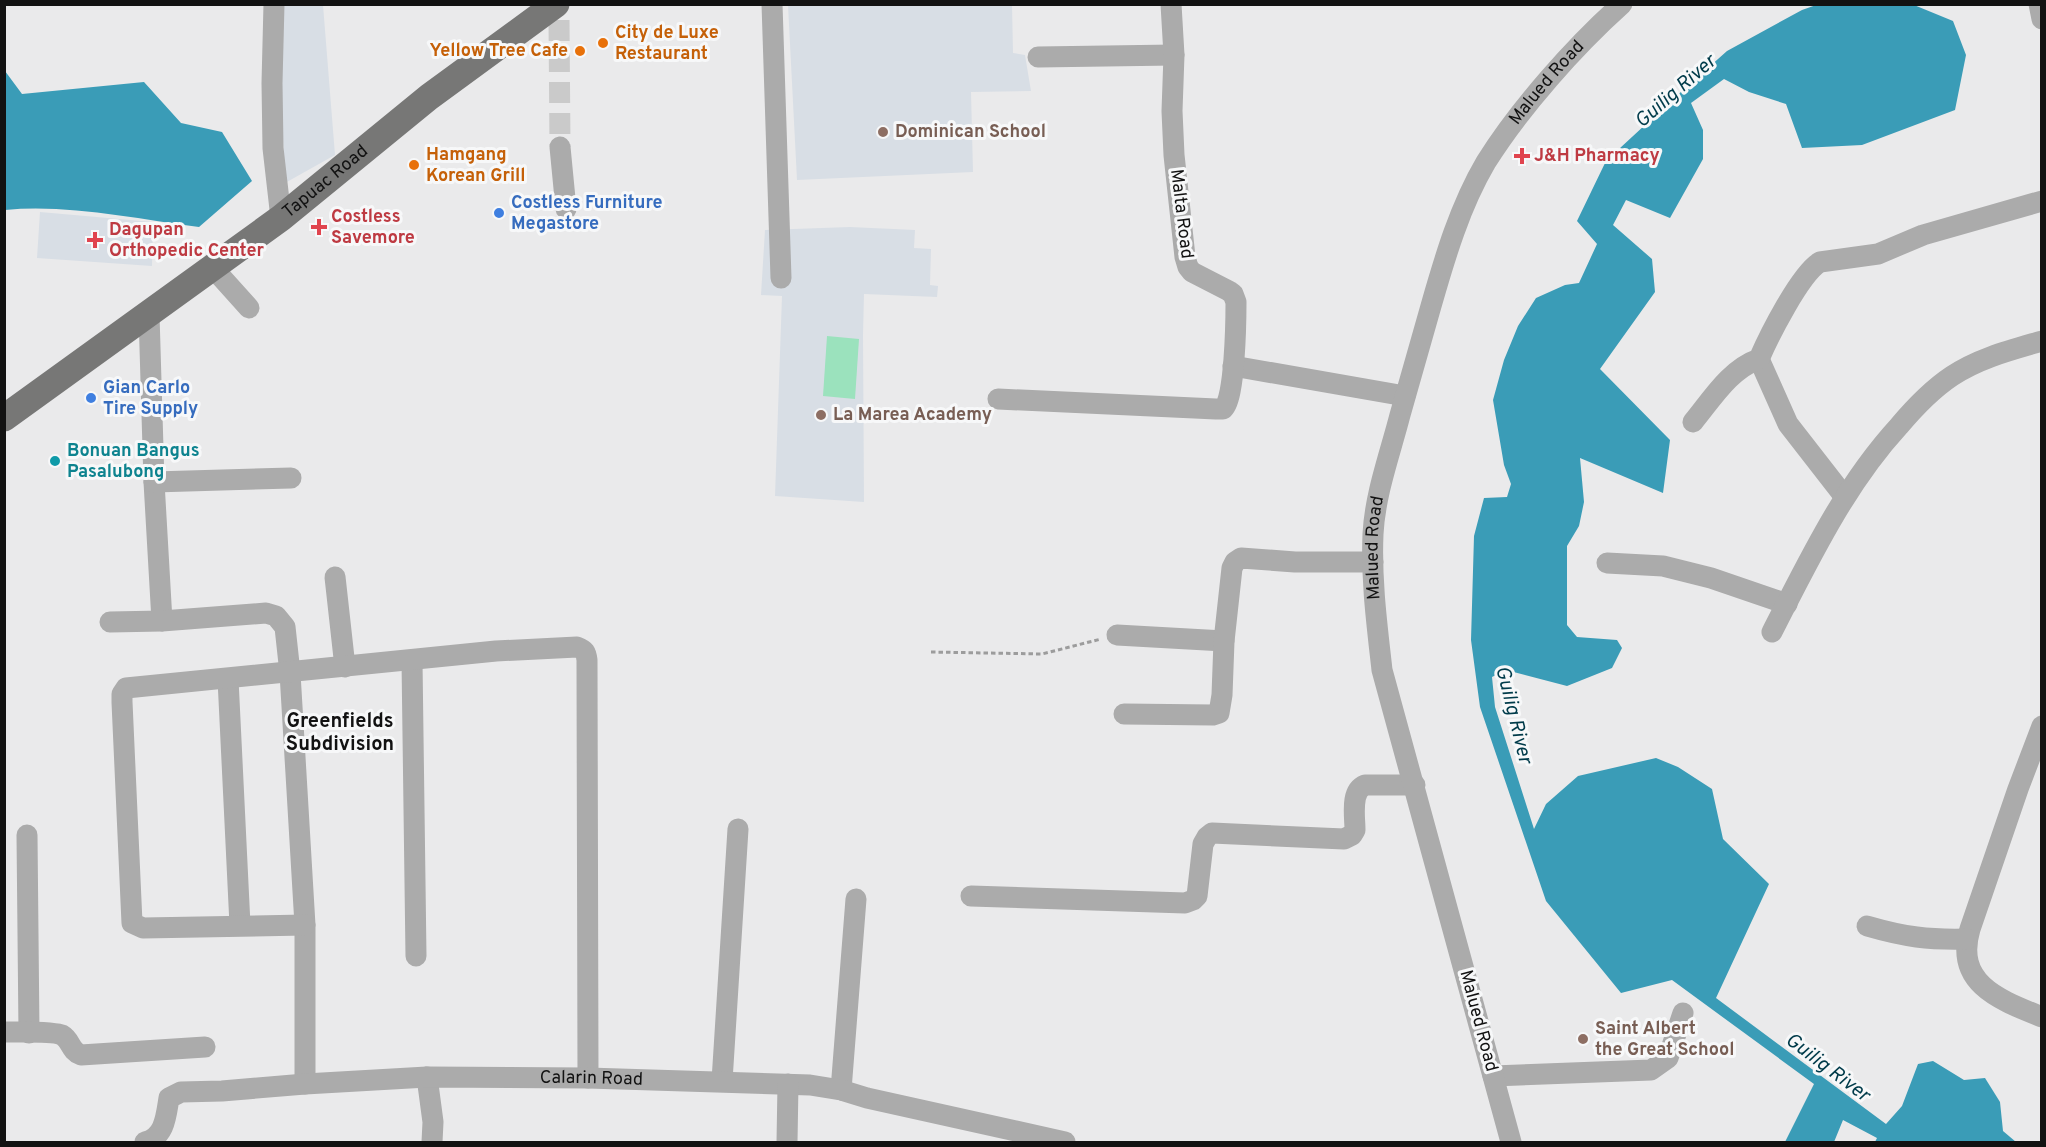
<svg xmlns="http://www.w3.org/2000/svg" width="2046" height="1147" viewBox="0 0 2046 1147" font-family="Overpass,sans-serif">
<rect width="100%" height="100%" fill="#eaeaeb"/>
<path fill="#d8dee5" d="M 277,5 L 323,5 L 335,155 L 285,183 Z
M 788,5 L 1012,5 L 1013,53 L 1025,55 L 1031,91 L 971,92 L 973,172 L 797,180 Z
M 40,212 L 153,222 L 152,266 L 37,258 Z
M 850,227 L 915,230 L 914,248 L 931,249 L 930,285 L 938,286 L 937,297 L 864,294 L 863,335 L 864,502 L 775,496 L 782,296 L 761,295 L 765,230 Z"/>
<path fill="#9be2bd" d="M 827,336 L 859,339 L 855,399 L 823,396 Z"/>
<path fill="#3a9cb7" d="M 1819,4 L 1914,5 L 1953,21 L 1966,55 L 1955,110 L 1862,145 L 1802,148 L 1786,104 L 1749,92 L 1724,79 L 1691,103 L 1703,130 L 1703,159 L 1670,218 L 1626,200 L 1613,225 L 1652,259 L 1655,292 L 1600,369 L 1670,440 L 1663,493 L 1580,458 L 1584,502 L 1579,526 L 1567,546 L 1567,625 L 1577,637 L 1617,640 L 1622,648 L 1612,668 L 1567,686 L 1506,670 L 1492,677 L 1495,707 L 1534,829 L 1546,804 L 1578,776 L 1656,758 L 1678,767 L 1712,789 L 1723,839 L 1769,884 L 1716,998 L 1886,1124 L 1902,1106 L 1918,1064 L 1933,1061 L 1964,1080 L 1985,1078 L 2000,1102 L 2003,1131 L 2016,1142 L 1875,1142 L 1877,1138 L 1843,1120 L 1834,1142 L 1785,1142 L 1814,1084 L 1672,980 L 1621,993 L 1546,901 L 1480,707 L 1471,640 L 1474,536 L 1484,498 L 1507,497 L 1511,484 L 1504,465 L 1493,400 L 1504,360 L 1518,326 L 1536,298 L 1565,285 L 1579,283 L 1597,244 L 1577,221 L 1606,161 L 1672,100 L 1727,51 L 1802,10 Z
M 5,71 L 22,94 L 144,82 L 181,123 L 222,132 L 252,181 L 199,227 C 135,219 69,204 5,210 Z"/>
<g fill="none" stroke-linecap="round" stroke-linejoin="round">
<path stroke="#cacaca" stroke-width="21" stroke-dasharray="21 10" stroke-linecap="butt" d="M 559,20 L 560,147"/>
<path stroke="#9c9c9c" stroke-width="3" stroke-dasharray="4.5 3" stroke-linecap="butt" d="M 931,652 L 1042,654 L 1101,639"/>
<g stroke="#ababab" stroke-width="21">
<path d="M 274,4 L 272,83 L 273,148 L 281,218"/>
<path d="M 772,4 L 781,278"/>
<path d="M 2039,4 L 2042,19"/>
<path d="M 1038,57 L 1174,55"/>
<path d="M 560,147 L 566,209"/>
<path d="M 214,269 L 249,308"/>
<path d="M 149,314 L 154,482 L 162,621"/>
<path d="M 1759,359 L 1788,424 L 1844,496"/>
<path d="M 1233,366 L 1405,396"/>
<path d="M 998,399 L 1216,409 L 1223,409 C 1235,401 1236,319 1236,302 L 1233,294 L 1229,291 L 1192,272 L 1188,267 L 1185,257 L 1174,155 L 1172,111 L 1174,55 L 1171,4"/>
<path d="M 1693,422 C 1712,399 1730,369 1759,359 C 1769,336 1800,274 1820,262 L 1878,254 L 1923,235 L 2042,201"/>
<path d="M 154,482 L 291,478"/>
<path d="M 1607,563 L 1663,566 L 1711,578 L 1787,604"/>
<path d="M 335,577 L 345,667"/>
<path d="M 110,622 L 162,621 L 266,613 L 276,616 L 285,627 L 290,673 L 305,925 L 305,1084"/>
<path d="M 1772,632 C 1809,560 1844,486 1899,426 C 1915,407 1931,390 1952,376 C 1979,358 2011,350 2042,341"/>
<path d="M 1117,635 L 1224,641"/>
<path d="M 412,661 L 416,956"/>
<path d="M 228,679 L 240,925"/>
<path d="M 1124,714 L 1213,715 L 1219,713 L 1222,695 L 1224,641 L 1232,568 L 1235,562 L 1241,558 L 1295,562 L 1373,562"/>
<path d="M 2042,726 L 2018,789 L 1970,929 C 1954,984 2000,1000 2042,1017"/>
<path d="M 27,835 L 29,1033"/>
<path d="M 971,896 L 1185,903 L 1193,900 L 1197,896 L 1203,844 L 1207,837 L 1212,833 L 1344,839 L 1352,835 L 1355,830 C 1355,816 1350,791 1365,785 L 1415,785"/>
<path d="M 305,925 L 143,928 L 132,923 L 122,702 L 122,694 L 126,688 L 496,651 L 577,647 C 585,650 586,652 587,660 L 588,1078"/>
<path d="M 1867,926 C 1905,937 1928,940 1967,939"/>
<path d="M 4,1032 C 16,1032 54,1031 62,1035 C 71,1040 70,1051 81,1055 L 205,1047"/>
<path d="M 1493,1076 L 1651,1070 L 1668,1058 L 1683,1013"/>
<path d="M 427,1077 L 433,1122 L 432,1142"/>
<path d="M 722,1081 L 738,829"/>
<path d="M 841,1090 L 856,899"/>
<path id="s1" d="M 145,1142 C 165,1137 166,1116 169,1098 L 181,1092 L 222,1091 L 305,1084 L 427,1077 L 588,1078 L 810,1085 L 841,1090 L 867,1098 L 1065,1142"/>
<path d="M 787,1142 L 788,1084"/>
<path id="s2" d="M 1511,1142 L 1382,670 C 1377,625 1371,580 1373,534 C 1375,494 1390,454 1400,415 C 1410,379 1421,342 1431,306 C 1445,257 1460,206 1486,162 C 1520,108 1574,47 1622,4"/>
</g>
<path stroke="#777776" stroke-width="27" id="s3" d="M 4,418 L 281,218 L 429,97 L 556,4"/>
</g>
<g fill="#e8710a" stroke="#f7f8f9" stroke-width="2">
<circle cx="603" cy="43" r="6"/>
<circle cx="580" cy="51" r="6"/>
<circle cx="414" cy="165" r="6"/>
</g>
<g fill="#8d6e63" stroke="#f7f8f9" stroke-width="2">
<circle cx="883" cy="132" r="6"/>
<circle cx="821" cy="415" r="6"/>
<circle cx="1583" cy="1039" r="6"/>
</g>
<g fill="#e0444e" stroke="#f7f8f9" stroke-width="2">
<path d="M1519 147h6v6h6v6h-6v6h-6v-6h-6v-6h6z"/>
<path d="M316 218h6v6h6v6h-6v6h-6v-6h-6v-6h6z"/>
<path d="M92 231h6v6h6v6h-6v6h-6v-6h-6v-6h6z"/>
</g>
<g fill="#3f7fe0" stroke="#f7f8f9" stroke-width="2">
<circle cx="499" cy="213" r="6"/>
<circle cx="91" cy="398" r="6"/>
</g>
<circle fill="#0f9aa8" stroke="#f7f8f9" stroke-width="2" cx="55" cy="461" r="6"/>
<g text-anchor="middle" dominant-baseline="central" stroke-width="6" stroke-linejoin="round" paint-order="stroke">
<g font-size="18" font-weight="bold" fill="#c56008" stroke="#f7f8f9" text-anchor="start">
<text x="615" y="33">City de Luxe<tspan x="615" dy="21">Restaurant</tspan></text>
<text x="568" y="51" text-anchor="end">Yellow Tree Cafe</text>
<text x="426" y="155">Hamgang<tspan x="426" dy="21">Korean Grill</tspan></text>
</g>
<g font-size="18" fill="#121212" stroke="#f7f8f9">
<text stroke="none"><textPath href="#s2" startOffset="1116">Malued Road</textPath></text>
<text stroke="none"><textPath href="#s3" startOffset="399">Tapuac Road</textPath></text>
<text transform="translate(1181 214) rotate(83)">Malta Road</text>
<text stroke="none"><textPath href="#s2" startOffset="612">Malued Road</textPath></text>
<text transform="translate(1478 1021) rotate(75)">Malued Road</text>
<text stroke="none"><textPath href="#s1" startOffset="478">Calarin Road</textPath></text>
</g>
<g font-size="18" font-weight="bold" fill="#785e54" stroke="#f7f8f9" text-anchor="start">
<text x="895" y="132">Dominican School</text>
<text x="833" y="415">La Marea Academy</text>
<text x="1595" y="1029">Saint Albert<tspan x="1595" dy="21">the Great School</tspan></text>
</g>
<g font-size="18" font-weight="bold" fill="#be3a42" stroke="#f7f8f9" text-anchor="start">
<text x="1534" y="156">J&amp;H Pharmacy</text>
<text x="331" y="217">Costless<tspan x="331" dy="21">Savemore</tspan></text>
<text x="109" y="230">Dagupan<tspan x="109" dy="21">Orthopedic Center</tspan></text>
</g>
<g font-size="18" font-weight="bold" fill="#366cbe" stroke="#f7f8f9" text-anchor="start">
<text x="511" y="203">Costless Furniture<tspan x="511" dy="21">Megastore</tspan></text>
<text x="103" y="388">Gian Carlo<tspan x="103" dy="21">Tire Supply</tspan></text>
</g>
<g font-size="18" font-weight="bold" fill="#0d838f" stroke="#f7f8f9" text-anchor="start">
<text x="67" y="451">Bonuan Bangus<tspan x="67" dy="21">Pasalubong</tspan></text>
</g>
<g font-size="20" font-style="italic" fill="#003b4a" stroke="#f7f8f9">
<text transform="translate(1676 92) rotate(-41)">Guilig River</text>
<text transform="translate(1513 715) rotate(76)">Guilig River</text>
<text transform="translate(1827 1068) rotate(37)">Guilig River</text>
</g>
<g font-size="20" font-weight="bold" fill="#121212" stroke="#f7f8f9">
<text x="340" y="722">Greenfields<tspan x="340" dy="23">Subdivision</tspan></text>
</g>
</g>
<rect width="2046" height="1147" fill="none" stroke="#121212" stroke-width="12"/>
</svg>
